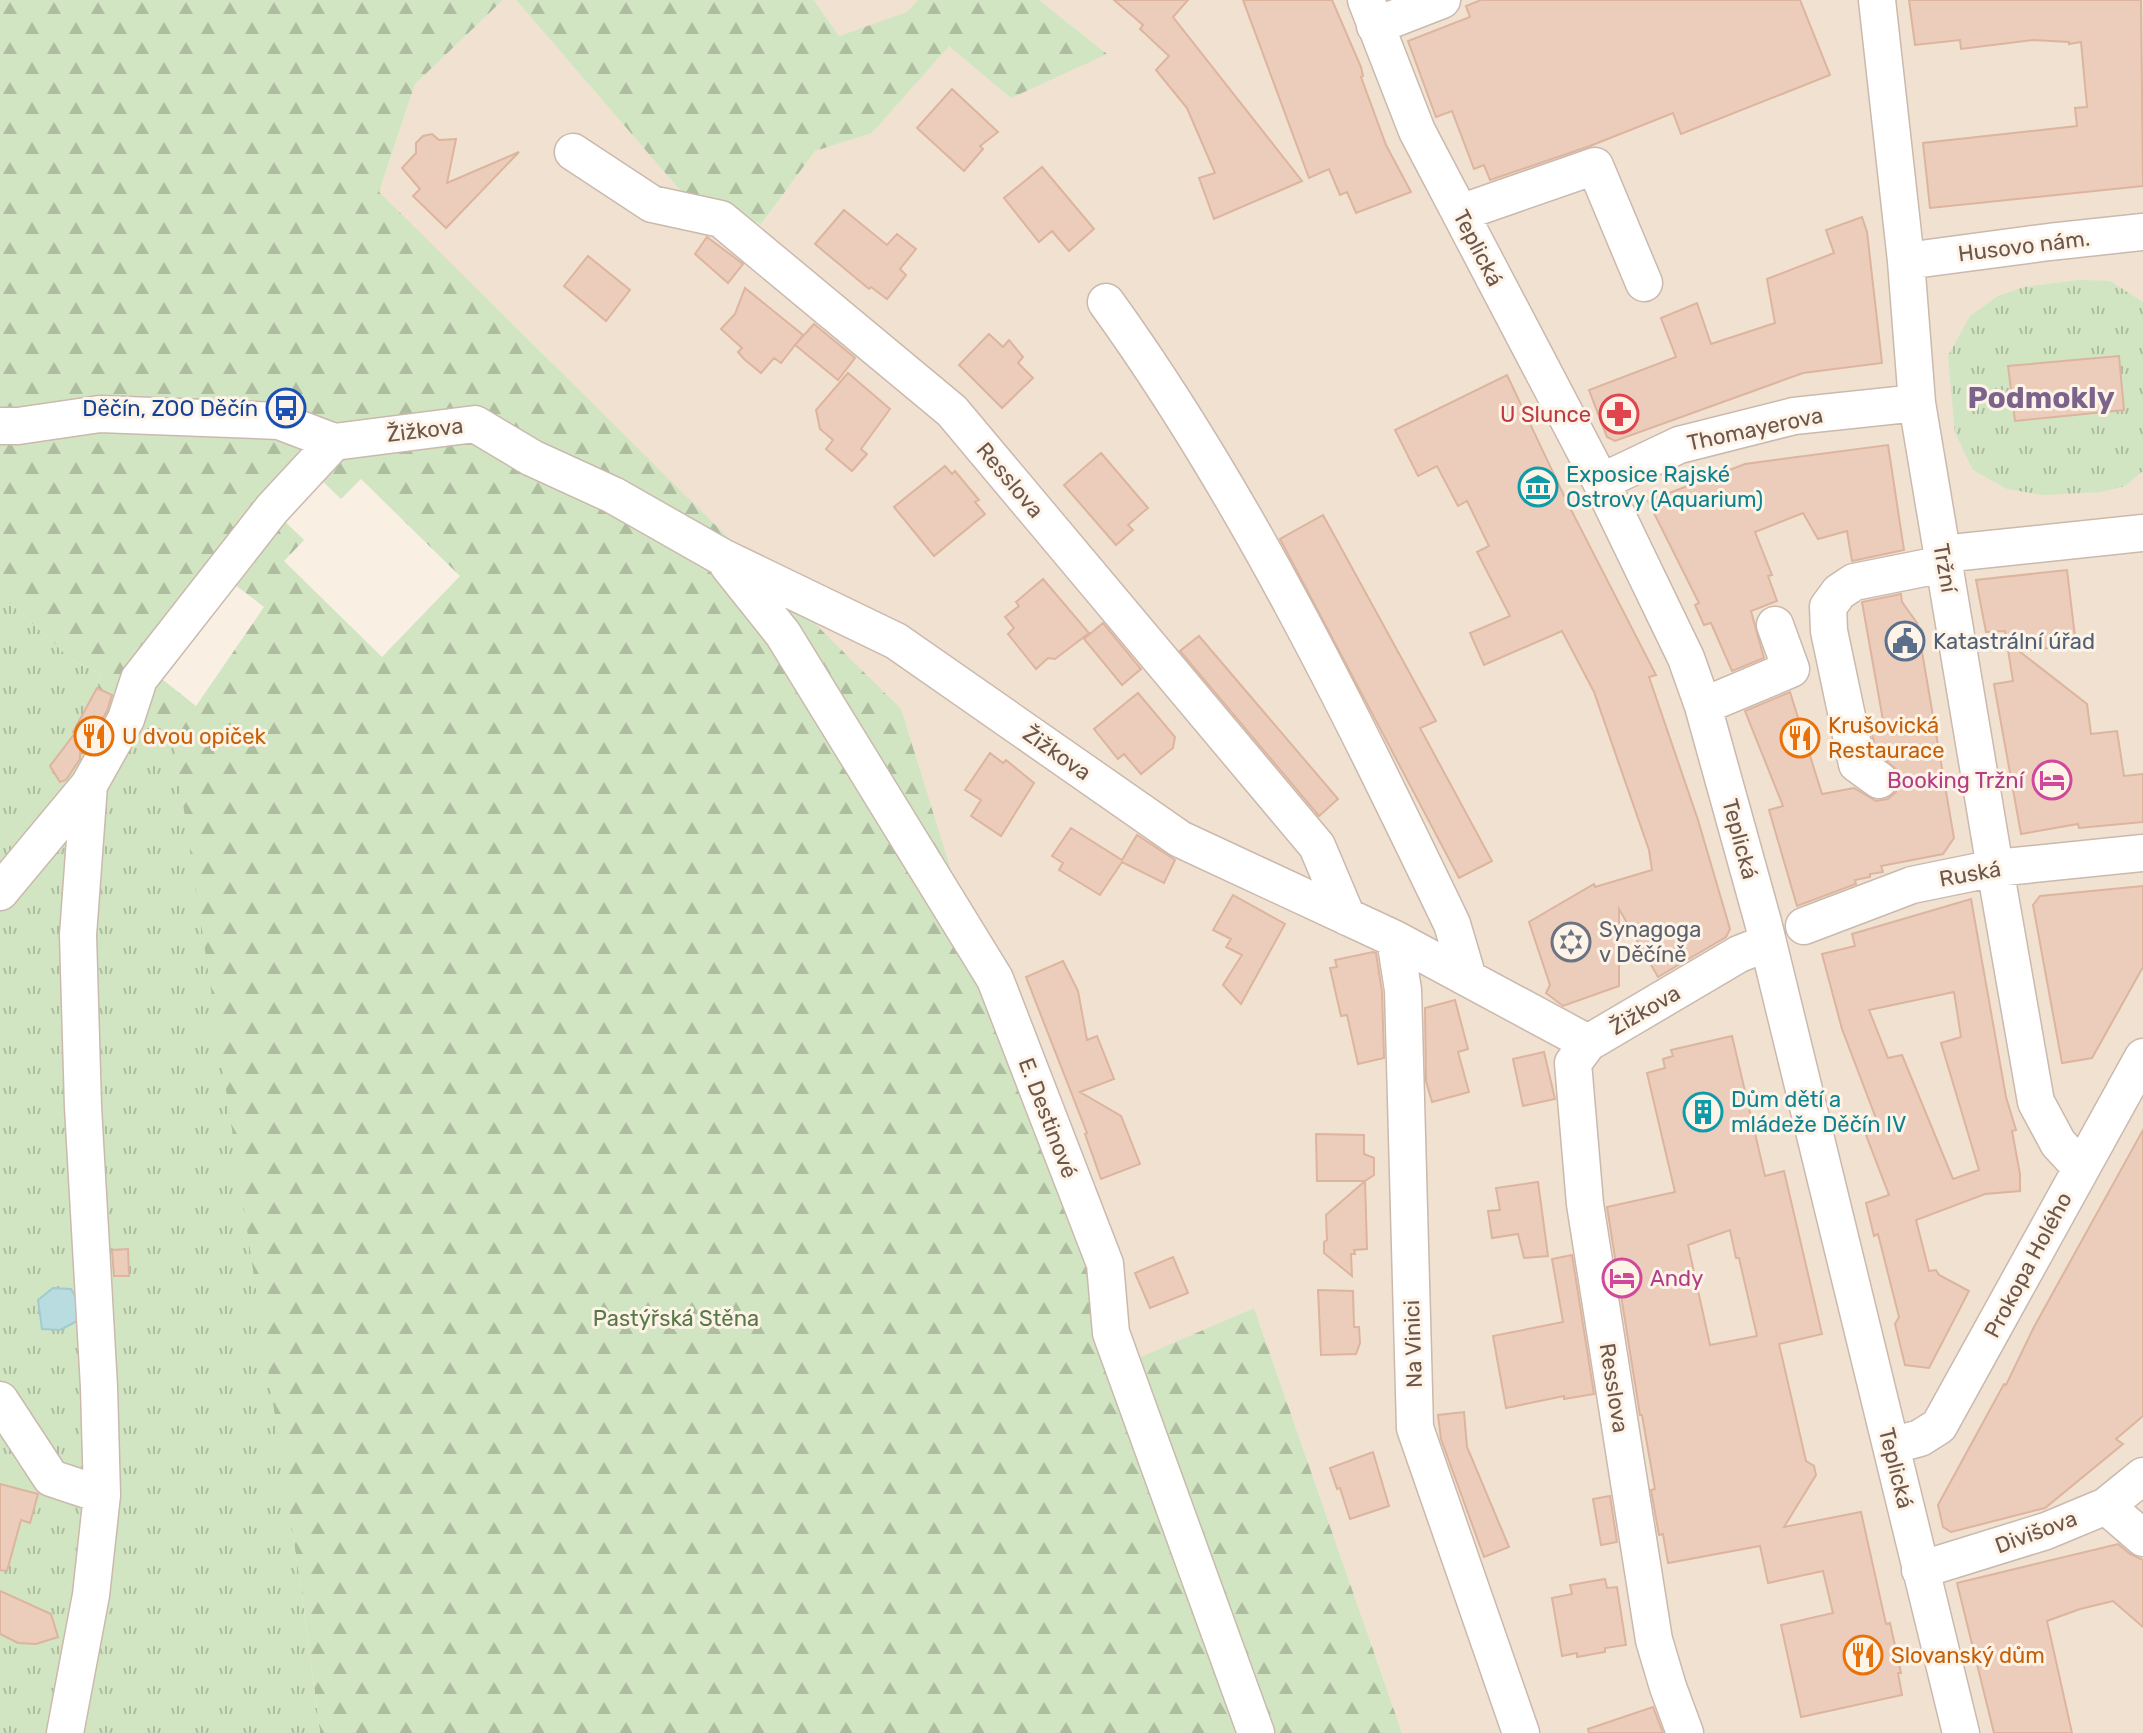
<svg xmlns="http://www.w3.org/2000/svg" width="2143" height="1733" viewBox="0 0 2143 1733" font-family="Rubik,sans-serif">
<defs>
<pattern id="forest-firs" width="22" height="20" patternUnits="userSpaceOnUse" patternTransform="scale(2)"><rect width="22" height="20" fill="#d1e5c2"/><path d="M5 1l3.5 6h-7zM16 11l3.5 6h-7z" fill="#aebca0"/></pattern>
<pattern id="park-tufts" width="24" height="20" patternUnits="userSpaceOnUse" patternTransform="scale(2)"><rect width="24" height="20" fill="#d1e5c2"/><path d="M3 7l-1-3M5 7V3M7 7l1-3M15 17l-1-3M17 17v-4M19 17l1-3" fill="none" stroke="#aebca0"/></pattern>
</defs>
<rect width="100%" height="100%" fill="#f9efe2"/>
<path fill="#f0e1d1" d="M 503,0 L 516,0 L 675,184 L 761,224 L 815,151 L 872,133 L 949,45 L 1107,54 L 1039,0 L 2143,0 L 2143,1733 L 1402,1733 L 1254,1308 L 1134,1361 L 379,192 L 415,84 Z
M 814,0 L 918,0 L 908,12 L 839,36 Z"/>
<path fill="url(#forest-firs)" fill-rule="evenodd" d="M 0,0 L 503,0 L 415,84 L 379,192 L 901,709 L 980,964 L 1134,1360 L 1254,1308 L 1402,1733 L 320,1733 L 304,1609 L 249,1251 L 127,703 L 97,688 L 101,674 L 73,661 L 0,594 ZM 310,469 L 341,499 L 361,479 L 460,576 L 382,657 L 284,561 L 304,540 L 272,509 ZM 221,574 L 264,607 L 196,706 L 148,668 Z
M 516,0 L 814,0 L 839,36 L 907,12 L 918,0 L 1039,0 L 1107,54 L 1011,98 L 949,46 L 872,133 L 815,151 L 761,224 L 680,190 Z"/>
<path fill="url(#park-tufts)" d="M 2079,280 L 2110,281 L 2143,302 L 2143,471 L 2125,486 L 2101,492 L 2043,495 L 2007,489 L 1973,470 L 1955,433 L 1948,356 L 1970,316 L 1998,296 L 2024,287 Z
M 0,594 L 73,661 L 101,674 L 97,688 L 171,724 L 304,1609 L 320,1733 L 0,1733 Z"/>
<path fill="#b9dce0" stroke="#a0cbd1" stroke-width="2" d="M 53,1288 L 71,1289 L 79,1302 L 77,1321 L 60,1330 L 42,1329 L 38,1300 Z"/>
<path fill="#eccdbc" stroke="#ddb49e" stroke-width="2" fill-rule="evenodd" d="M 1114,0 L 1188,0 L 1173,17 L 1302,181 L 1214,219 L 1199,178 L 1215,173 L 1187,108 L 1156,70 L 1169,56 L 1140,29 L 1143,25 Z
M 1243,0 L 1332,0 L 1361,67 L 1363,76 L 1361,77 L 1386,145 L 1411,192 L 1356,213 L 1347,192 L 1340,195 L 1329,169 L 1309,178 Z
M 1481,0 L 1800,0 L 1830,75 L 1681,134 L 1673,113 L 1590,146 L 1490,180 L 1484,165 L 1474,169 L 1452,111 L 1436,117 L 1408,41 L 1470,17 L 1466,6 Z
M 1909,0 L 2141,0 L 2143,186 L 1930,208 L 1923,143 L 2077,126 L 2075,108 L 2087,107 L 2081,42 L 2069,44 L 2069,42 L 2033,40 L 1961,49 L 1960,40 L 1915,45 Z
M 952,89 L 998,132 L 980,146 L 983,149 L 964,171 L 917,128 Z
M 432,134 L 439,140 L 456,139 L 447,183 L 519,152 L 446,228 L 413,196 L 420,189 L 402,168 L 416,153 L 416,143 L 423,136 Z
M 1042,167 L 1094,229 L 1069,251 L 1052,231 L 1039,242 L 1004,198 Z
M 844,210 L 887,245 L 897,234 L 916,249 L 900,269 L 906,275 L 887,299 L 871,287 L 869,289 L 815,244 Z
M 1862,217 L 1867,232 L 1882,363 L 1803,373 L 1615,441 L 1607,437 L 1589,390 L 1676,357 L 1661,318 L 1697,303 L 1711,344 L 1775,323 L 1767,279 L 1834,253 L 1826,230 Z
M 707,237 L 743,264 L 728,283 L 695,254 Z
M 588,256 L 630,290 L 606,321 L 564,286 Z
M 745,288 L 803,335 L 781,363 L 774,358 L 761,373 L 744,359 L 738,352 L 742,348 L 721,329 L 735,314 Z
M 814,324 L 855,358 L 838,380 L 795,345 Z
M 989,334 L 1003,347 L 1009,340 L 1023,357 L 1018,363 L 1033,378 L 1002,408 L 959,365 Z
M 2119,356 L 2124,410 L 2015,421 L 2008,366 Z
M 848,373 L 890,409 L 861,449 L 867,454 L 852,471 L 826,449 L 833,440 L 820,429 L 816,410 Z
M 1507,375 L 1567,502 L 1656,675 L 1649,677 L 1698,820 L 1730,929 L 1726,937 L 1658,977 L 1619,909 L 1619,986 L 1563,1006 L 1546,993 L 1550,985 L 1529,922 L 1594,884 L 1595,887 L 1652,870 L 1649,850 L 1594,692 L 1562,631 L 1484,665 L 1470,633 L 1510,616 L 1477,552 L 1489,546 L 1467,501 L 1458,506 L 1437,466 L 1418,476 L 1395,430 Z
M 1888,445 L 1904,550 L 1852,561 L 1847,531 L 1818,539 L 1803,513 L 1755,532 L 1772,575 L 1768,576 L 1777,601 L 1751,611 L 1764,658 L 1732,671 L 1711,623 L 1704,625 L 1695,605 L 1699,603 L 1648,501 L 1745,464 Z
M 1101,453 L 1148,508 L 1128,525 L 1133,530 L 1116,545 L 1064,485 Z
M 945,466 L 952,474 L 955,471 L 979,500 L 975,502 L 985,514 L 934,556 L 894,507 Z
M 1323,515 L 1436,721 L 1420,728 L 1492,861 L 1459,878 L 1280,539 Z
M 2067,570 L 2076,645 L 2019,651 L 2087,704 L 2091,734 L 2117,731 L 2124,776 L 2143,774 L 2143,822 L 2079,828 L 2078,824 L 2021,834 L 1994,684 L 2013,681 L 2005,631 L 1986,632 L 1976,580 Z
M 1043,579 L 1089,633 L 1055,659 L 1048,658 L 1036,669 L 1008,634 L 1014,628 L 1005,617 L 1019,606 L 1016,602 Z
M 1901,594 L 1902,602 L 1917,623 L 1954,838 L 1943,854 L 1881,866 L 1883,872 L 1870,874 L 1870,877 L 1855,880 L 1856,884 L 1797,906 L 1769,810 L 1783,806 L 1745,711 L 1790,692 L 1822,794 L 1854,788 L 1876,801 L 1888,799 L 1896,792 L 1900,781 L 1898,771 L 1876,752 L 1870,725 L 1883,720 L 1862,602 Z
M 1103,623 L 1141,669 L 1122,685 L 1084,639 Z
M 1199,636 L 1338,799 L 1319,816 L 1180,651 Z
M 97,688 L 112,695 L 107,711 L 89,741 L 81,737 L 80,759 L 66,780 L 60,782 L 50,766 L 75,733 L 73,732 Z
M 1138,693 L 1175,737 L 1173,748 L 1141,774 L 1124,754 L 1118,759 L 1094,729 Z
M 990,753 L 1003,763 L 1006,760 L 1034,783 L 1001,836 L 971,816 L 981,800 L 965,790 Z
M 1071,828 L 1122,860 L 1137,835 L 1175,860 L 1164,883 L 1122,862 L 1100,895 L 1059,870 L 1063,863 L 1052,856 Z
M 2143,886 L 2143,967 L 2092,1058 L 2062,1063 L 2033,905 L 2040,896 Z
M 1233,895 L 1285,924 L 1241,1004 L 1223,985 L 1242,955 L 1226,947 L 1231,939 L 1213,930 Z
M 1971,899 L 2006,1097 L 2016,1130 L 2012,1131 L 2020,1174 L 2020,1191 L 1985,1194 L 1916,1220 L 1929,1271 L 1936,1270 L 1939,1275 L 1969,1291 L 1929,1368 L 1905,1365 L 1895,1324 L 1899,1317 L 1878,1234 L 1874,1236 L 1866,1203 L 1889,1195 L 1866,1135 L 1880,1129 L 1842,1029 L 1822,954 L 1855,946 L 1852,934 ZM 1954,992 L 1961,1037 L 1941,1043 L 1979,1170 L 1953,1179 L 1902,1055 L 1888,1058 L 1869,1010 Z
M 1373,952 L 1376,953 L 1382,992 L 1384,1058 L 1358,1064 L 1347,1015 L 1341,1016 L 1330,968 L 1337,967 L 1335,960 Z
M 1063,961 L 1078,991 L 1087,1040 L 1097,1036 L 1114,1079 L 1080,1092 L 1121,1116 L 1140,1164 L 1101,1179 L 1085,1134 L 1087,1133 L 1026,977 Z
M 1455,1000 L 1468,1049 L 1458,1052 L 1469,1092 L 1432,1102 L 1426,1081 L 1425,1008 Z
M 1732,1036 L 1765,1176 L 1784,1171 L 1822,1334 L 1779,1344 L 1806,1461 L 1814,1466 L 1816,1475 L 1784,1527 L 1861,1512 L 1886,1624 L 1890,1623 L 1901,1673 L 1898,1673 L 1902,1695 L 1801,1717 L 1781,1625 L 1833,1613 L 1823,1571 L 1768,1583 L 1760,1546 L 1668,1563 L 1663,1534 L 1659,1535 L 1651,1490 L 1655,1489 L 1642,1415 L 1640,1415 L 1607,1207 L 1675,1192 L 1647,1073 L 1665,1068 L 1663,1059 L 1673,1056 L 1671,1050 ZM 1730,1230 L 1736,1258 L 1739,1258 L 1757,1336 L 1710,1345 L 1688,1245 Z
M 1544,1052 L 1555,1099 L 1523,1106 L 1513,1059 Z
M 2143,1130 L 2143,1416 L 2116,1439 L 2123,1444 L 2045,1508 L 1951,1532 L 1943,1527 L 1938,1505 L 2004,1384 L 2006,1385 L 2034,1327 Z
M 1316,1134 L 1364,1135 L 1364,1154 L 1374,1158 L 1374,1175 L 1365,1181 L 1367,1249 L 1354,1250 L 1355,1254 L 1351,1254 L 1352,1276 L 1324,1253 L 1324,1242 L 1327,1240 L 1326,1215 L 1365,1181 L 1317,1181 Z
M 1538,1182 L 1548,1256 L 1524,1258 L 1518,1234 L 1492,1238 L 1488,1211 L 1500,1210 L 1496,1188 Z
M 128,1249 L 129,1276 L 114,1276 L 112,1250 Z
M 1572,1255 L 1594,1394 L 1564,1399 L 1564,1396 L 1506,1408 L 1493,1336 L 1563,1322 L 1552,1259 Z
M 1173,1257 L 1188,1293 L 1150,1308 L 1135,1273 Z
M 1318,1290 L 1353,1291 L 1354,1327 L 1359,1327 L 1360,1343 L 1356,1354 L 1321,1355 Z
M 1464,1412 L 1467,1447 L 1509,1547 L 1484,1557 L 1441,1439 L 1438,1415 Z
M 1373,1452 L 1389,1506 L 1350,1519 L 1340,1488 L 1337,1489 L 1330,1468 Z
M 0,1484 L 38,1494 L 30,1523 L 21,1520 L 7,1571 L 0,1570 Z
M 1610,1496 L 1617,1542 L 1601,1545 L 1593,1499 Z
M 2118,1544 L 2130,1554 L 2143,1560 L 2143,1627 L 2113,1601 L 2080,1609 L 2047,1621 L 2072,1733 L 1994,1733 L 1957,1583 Z
M 1605,1579 L 1607,1588 L 1617,1587 L 1626,1645 L 1605,1648 L 1605,1652 L 1577,1657 L 1577,1653 L 1562,1656 L 1552,1598 L 1572,1594 L 1570,1585 Z
M 0,1591 L 51,1614 L 58,1637 L 36,1644 L 18,1643 L 0,1634 Z
M 1653,1707 L 1663,1733 L 1589,1733 L 1588,1729 Z"/>
<g fill="none" stroke-linecap="round" stroke-linejoin="round">
<defs>
<path id="minor" d="M 1366,0 L 1417,131 L 1601,482 L 1686,658 L 1703,706 L 1763,922 L 1961,1733
M 1877,0 L 1906,261 L 1917,403 L 1995,868 L 2036,1102 L 2058,1143 L 2080,1167
M 1375,26 L 1442,0
M 573,152 L 652,204 L 721,219 L 952,411 L 1317,846 L 1347,917
M 1460,213 L 1595,166 L 1644,283
M 1906,261 L 2049,242 L 2143,232
M 1106,302 C 1244,493 1350,712 1452,924 L 1468,978
M 0,426 L 18,426 L 100,414 L 279,421 L 334,442 L 475,424 L 532,458 L 613,495 L 722,557 L 896,641 L 1180,839 L 1395,939 L 1588,1043 L 1739,954 L 1767,943
M 1601,482 L 1679,445 L 1794,416 L 1917,403
M 1942,554 L 2143,533
M 728,565 L 783,634 L 995,979 L 1105,1264 L 1111,1333 L 1256,1733
M 1703,706 L 1791,669 L 1775,625
M 1879,780 L 1857,764 L 1829,631 L 1828,607 L 1839,592 L 1854,582 L 1944,564
M 0,892 L 89,785
M 1804,926 L 1912,885 L 1995,868 L 2143,853
M 1395,939 L 1403,990 L 1415,1428 L 1521,1733
M 1588,1043 L 1573,1063 L 1585,1204 L 1654,1640 L 1668,1687 L 1685,1733
M 0,1400 L 51,1478 L 102,1495
M 1891,1446 L 1920,1438 L 1939,1426 L 2143,1057
M 2106,1506 L 2143,1538
M 1920,1570 L 2046,1531 L 2106,1506 L 2143,1476
M 65,1733 L 91,1595 L 102,1495 L 99,1387 L 83,1107 L 78,935 L 89,785 L 126,719 L 139,679 L 272,509 L 334,442"/>
</defs>
<use href="#minor" stroke="#cbb9ad" stroke-width="39"/>
<use href="#minor" stroke="#fff" stroke-width="36"/>
</g>
<defs>
<symbol id="bus-ring" viewBox="-11 -11 22 22"><circle r="9.5" fill="#fdf3e7" stroke="#1a4fb4" stroke-width="1.5"/><path d="M-5-6H5V4H4V6H2V4H-2V6H-4V4H-5ZM-3.5-4V0h7V-4ZM-3.5 1.2v1.5H-2V1.2ZM2 1.2v1.5H3.5V1.2Z" fill="#1a4fb4"/></symbol>
<symbol id="pharmacy-ring" viewBox="-11 -11 22 22"><circle r="9.5" fill="#fdf3e7" stroke="#e0444e" stroke-width="1.5"/><path d="M-2-6h4v4h4v4h-4v4h-4v-4h-4v-4h4Z" fill="#e0444e"/></symbol>
<symbol id="museum-ring" viewBox="-11 -11 22 22"><circle r="9.5" fill="#fdf3e7" stroke="#0f9aa8" stroke-width="1.5"/><path d="M0-6L6-3V-2H-6V-3ZM-5-1h2V3h-2ZM-1-1h2V3h-2ZM3-1h2V3H3ZM-6 4H6V6H-6Z" fill="#0f9aa8"/></symbol>
<symbol id="civic-ring" viewBox="-11 -11 22 22"><circle r="9.5" fill="#fdf3e7" stroke="#5c6f8a" stroke-width="1.5"/><path d="M-.6-6.5H3V-4.5H.6V-3L4-1V1h2V6H-6V1h2V-1L-.6-3ZM-1.2 2.5V6h2.4V2.5Z" fill="#5c6f8a"/></symbol>
<symbol id="restaurant-ring" viewBox="-11 -11 22 22"><circle r="9.5" fill="#fdf3e7" stroke="#e8710a" stroke-width="1.5"/><path d="M-5-6h1v4h1v-4h1v4h1v-4h1v5L-1.5 .5V6h-2V.5L-5-1ZM5-6V6H3V1.5H1.5Q1.5-4 5-6Z" fill="#e8710a"/></symbol>
<symbol id="hotel-ring" viewBox="-11 -11 22 22"><circle r="9.5" fill="#fdf3e7" stroke="#d1479c" stroke-width="1.5"/><path d="M-6-4.5h1.5V1H6V5H4.5V3h-9V5H-6ZM-4 0a1.8 1.8 0 1 1 3.6 0ZM.5 0V-2.5h3Q6-2.5 6 0Z" fill="#d1479c"/></symbol>
<symbol id="synagogue-ring" viewBox="-11 -11 22 22"><circle r="9.5" fill="#fdf3e7" stroke="#6b7280" stroke-width="1.5"/><path d="M0-6.5L5.6 3.2H-5.6ZM0 6.5L5.6-3.2H-5.6Z" fill="#6b7280"/></symbol>
<symbol id="building-ring" viewBox="-11 -11 22 22"><circle r="9.5" fill="#fdf3e7" stroke="#0f9aa8" stroke-width="1.5"/><path d="M-4-6H4V6H1V3H-1V6H-4ZM-2.5-4.3h1.7v1.8h-1.7ZM.8-4.3h1.7v1.8H.8ZM-2.5-1h1.7V.8h-1.7ZM.8-1h1.7V.8H.8Z" fill="#0f9aa8"/></symbol>
</defs>
<g fill-rule="evenodd">
<use href="#bus-ring" x="264" y="386" width="44" height="44"/>
<use href="#pharmacy-ring" x="1597" y="392" width="44" height="44"/>
<use href="#museum-ring" x="1516" y="465" width="44" height="44"/>
<use href="#civic-ring" x="1883" y="619" width="44" height="44"/>
<use href="#restaurant-ring" x="72" y="714" width="44" height="44"/>
<use href="#restaurant-ring" x="1778" y="716" width="44" height="44"/>
<use href="#hotel-ring" x="2030" y="758" width="44" height="44"/>
<use href="#synagogue-ring" x="1549" y="920" width="44" height="44"/>
<use href="#building-ring" x="1681" y="1090" width="44" height="44"/>
<use href="#hotel-ring" x="1600" y="1256" width="44" height="44"/>
<use href="#restaurant-ring" x="1841" y="1633" width="44" height="44"/>
</g>
<g text-anchor="middle" dominant-baseline="central" stroke-width="6" stroke-linejoin="round" paint-order="stroke">
<g font-size="22" fill="#6e564b" stroke="#fdf3e7">
<text transform="translate(2024 246) rotate(-7)">Husovo nám.</text>
<text transform="translate(1478 248) rotate(63)">Teplická</text>
<text transform="translate(1755 429) rotate(-12)">Thomayerova</text>
<text transform="translate(425 430) rotate(-7)">Žižkova</text>
<text transform="translate(1010 480) rotate(50)">Resslova</text>
<text transform="translate(1945 568) rotate(80)">Tržní</text>
<text transform="translate(1057 753) rotate(35)">Žižkova</text>
<text transform="translate(1740 839) rotate(75)">Teplická</text>
<text transform="translate(1970 874) rotate(-10)">Ruská</text>
<text transform="translate(1645 1010) rotate(-30)">Žižkova</text>
<text transform="translate(1048 1118) rotate(69)">E. Destinové</text>
<text transform="translate(2028 1265) rotate(-62)">Prokopa Holého</text>
<text transform="translate(1413 1344) rotate(-92)">Na Vinici</text>
<text transform="translate(1614 1388) rotate(81)">Resslova</text>
<text transform="translate(1896 1468) rotate(76)">Teplická</text>
<text transform="translate(2036 1532) rotate(-20)">Divišova</text>
</g>
<g font-size="22" fill="#164399" stroke="#fdf3e7" text-anchor="end">
<text x="258" y="408">Děčín, ZOO Děčín</text>
</g>
<g font-size="22" fill="#be3a42" stroke="#fdf3e7" text-anchor="end">
<text x="1591" y="414">U Slunce</text>
</g>
<g font-size="22" fill="#0d838f" stroke="#fdf3e7" text-anchor="start">
<text x="1566" y="474">Exposice Rajské<tspan x="1566" dy="25">Ostrovy (Aquarium)</tspan></text>
<text x="1731" y="1099">Dům dětí a<tspan x="1731" dy="25">mládeže Děčín IV</tspan></text>
</g>
<g font-size="22" fill="#4e5e75" stroke="#fdf3e7" text-anchor="start">
<text x="1933" y="641">Katastrální úřad</text>
</g>
<g font-size="22" fill="#c56008" stroke="#fdf3e7" text-anchor="start">
<text x="1828" y="725">Krušovická<tspan x="1828" dy="25">Restaurace</tspan></text>
<text x="122" y="736">U dvou opiček</text>
<text x="1891" y="1655">Slovanský dům</text>
</g>
<g font-size="22" fill="#b23c85" stroke="#fdf3e7" text-anchor="end">
<text x="2024" y="780">Booking Tržní</text>
<text x="1650" y="1278" text-anchor="start">Andy</text>
</g>
<g font-size="22" fill="#5b616d" stroke="#fdf3e7" text-anchor="start">
<text x="1599" y="929">Synagoga<tspan x="1599" dy="25">v Děčíně</tspan></text>
</g>
<g font-size="22" fill="#577847" stroke="#fdf3e7">
<text x="676" y="1318">Pastýřská Stěna</text>
</g>
<g font-size="30" font-weight="bold" fill="#7b638b" stroke="#fdf3e7">
<text x="2041" y="398">Podmokly</text>
</g>
</g>
</svg>
